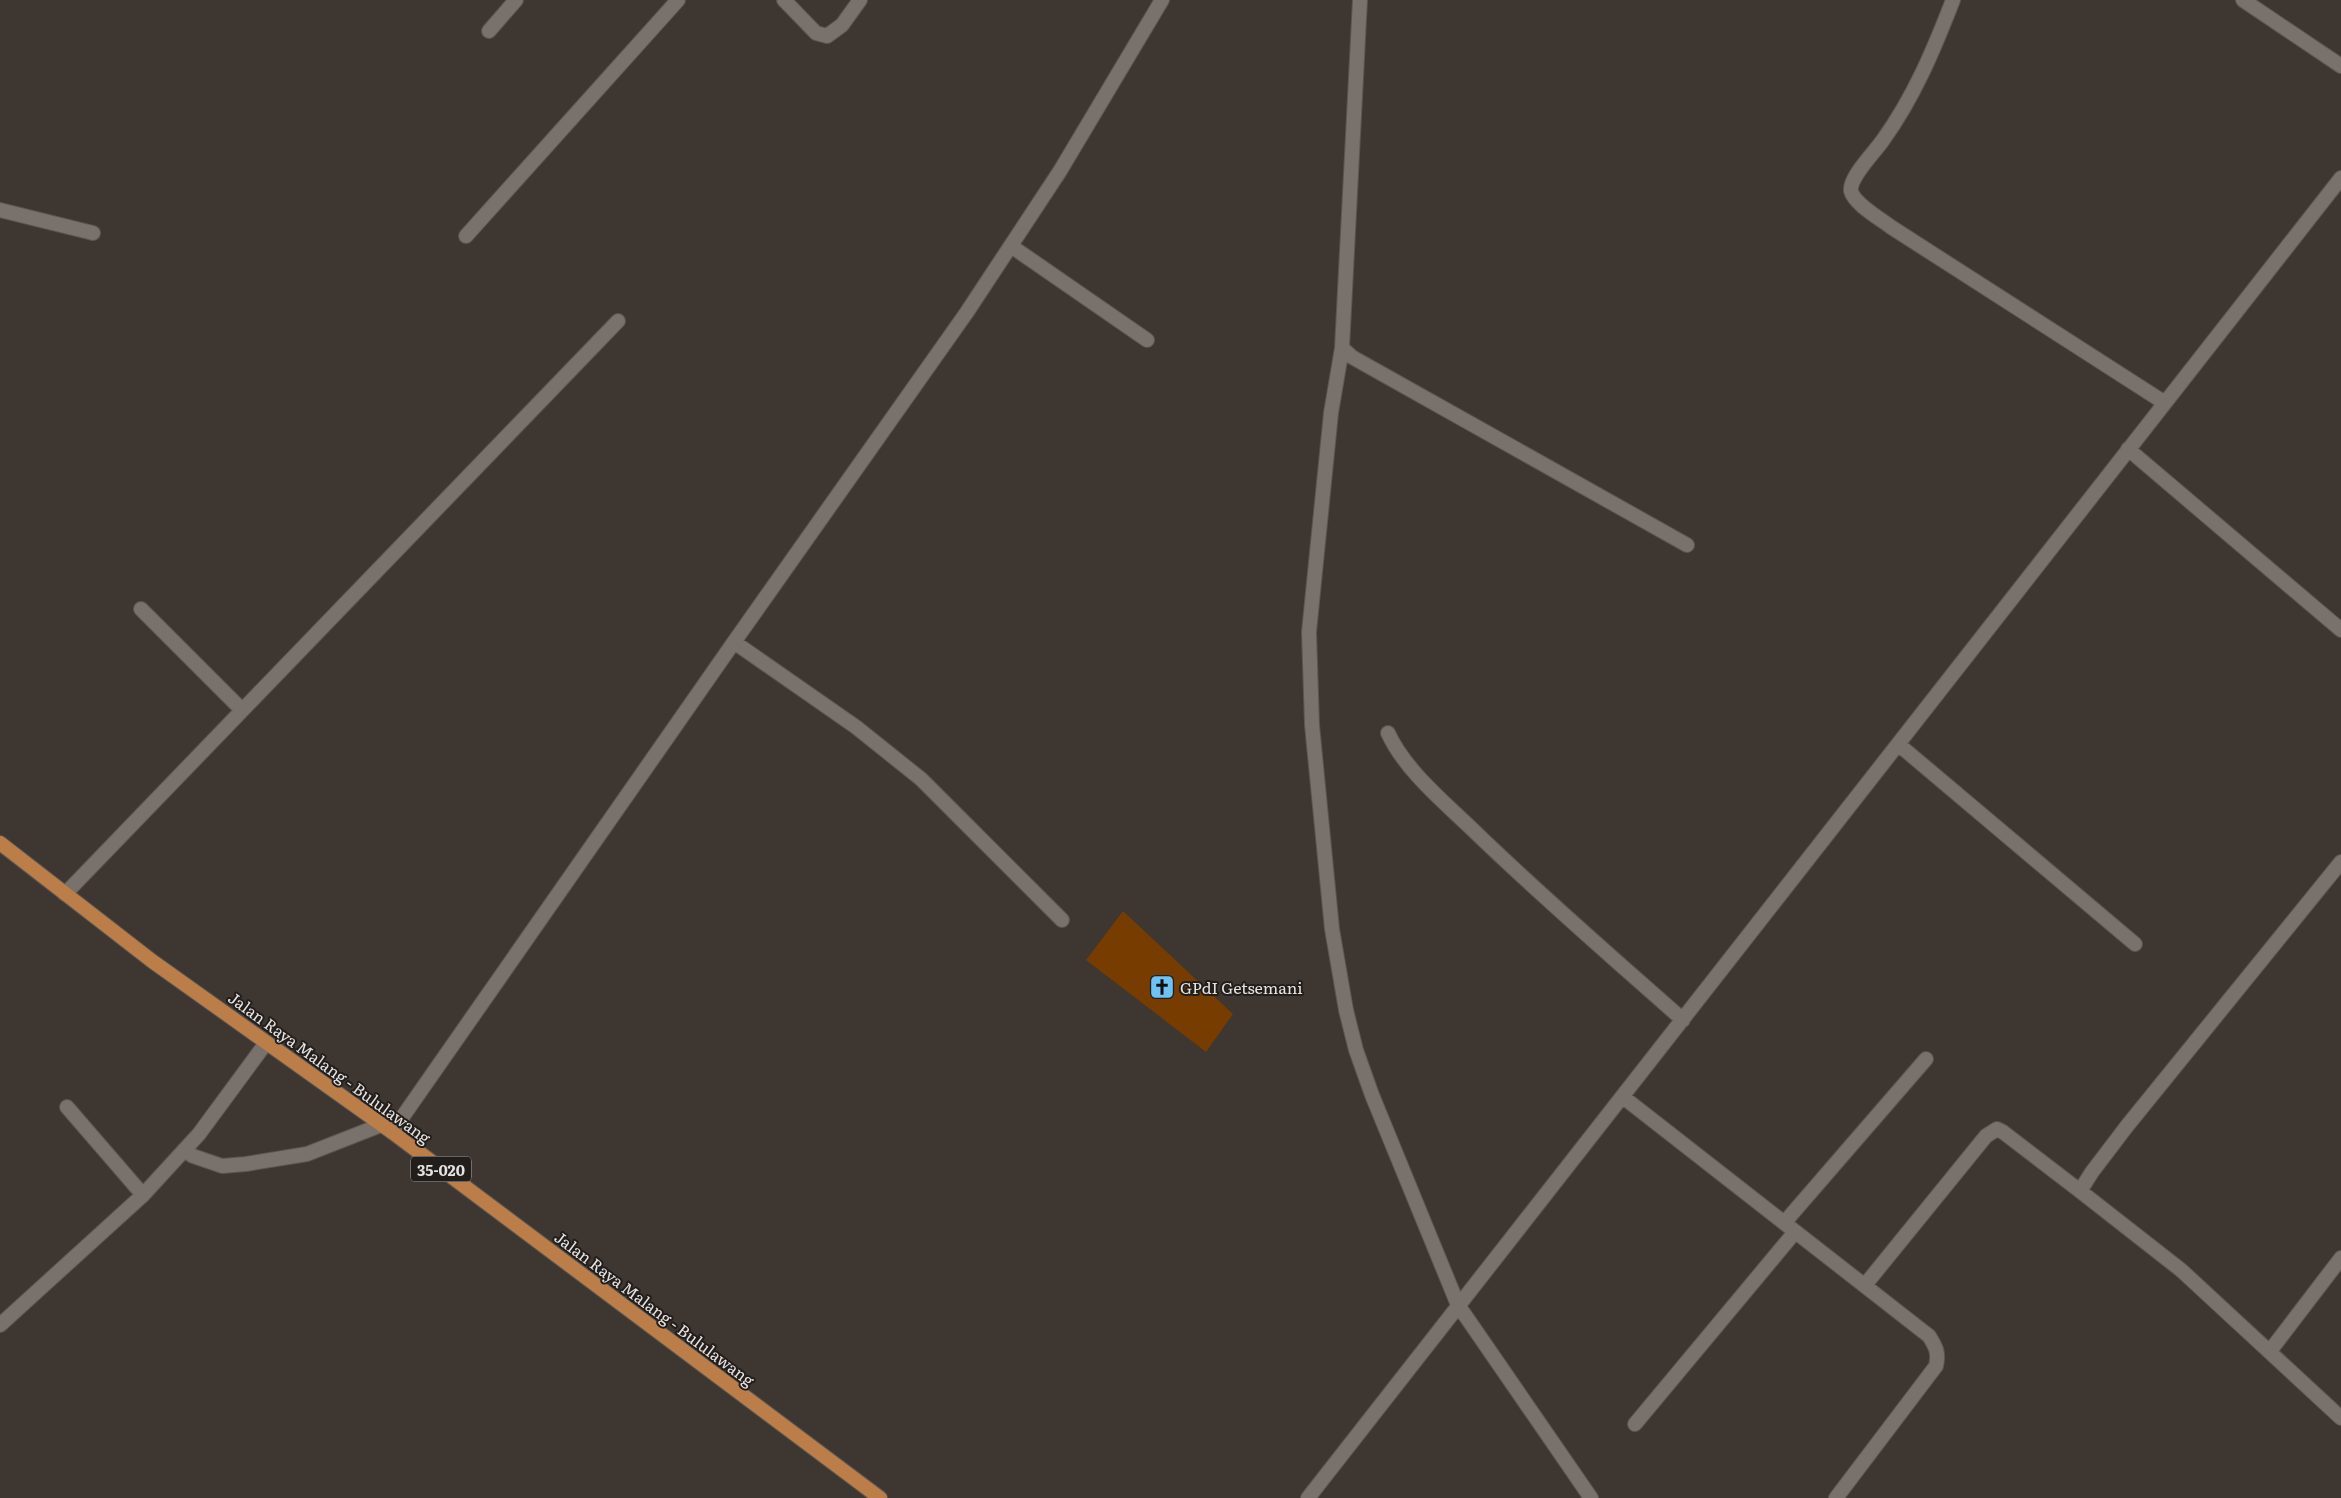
<svg xmlns="http://www.w3.org/2000/svg" width="2341" height="1498" viewBox="0 0 2341 1498" font-family="Literata,serif">
<rect width="100%" height="100%" fill="#3d3631"/>
<path fill="#763c00" d="M 1123,911 L 1233,1014 L 1206,1052 L 1086,960 Z"/>
<g fill="none" stroke-linecap="round" stroke-linejoin="round">
<defs>
<path id="service" d="M 0,210 L 93,233"/>
<path id="minor" d="M 784,0 L 816,33 L 827,36 L 842,25 L 860,0
M 1360,0 L 1342,348 L 1352,357 L 1687,545
M 1953,0 C 1934,49 1914,97 1883,140 C 1875,152 1849,177 1851,191 C 1854,204 1881,219 1891,227 L 2165,403
M 2243,0 L 2341,66
M 489,31 L 516,0
M 466,236 L 678,0
M 1011,246 L 1147,340
M 1342,348 L 1331,413 L 1309,632 L 1312,725 L 1332,929 L 1346,1010 L 1356,1050 L 1372,1095 L 1458,1305 L 1591,1498
M 2128,449 L 2341,630
M 141,609 L 242,710
M 734,642 L 856,727 L 921,779 L 1062,920
M 1388,733 C 1405,770 1443,801 1472,829 C 1540,895 1612,957 1683,1020
M 1898,744 L 2135,944
M 2341,862 L 2127,1126 L 2092,1172 L 2080,1191 L 2181,1270 L 2341,1418
M 65,894 L 618,321
M 1623,1097 L 1929,1336 C 1936,1347 1939,1353 1936,1366 L 1836,1498
M 67,1107 L 143,1195
M 392,1132 L 734,642 L 967,312 L 1060,171 L 1162,0
M 184,1150 L 193,1156 L 222,1166 L 246,1164 L 307,1154 L 381,1125
M 1784,1223 L 1926,1059
M 1865,1285 L 1986,1136 L 1997,1129 L 2003,1132 L 2080,1191
M 0,1325 L 143,1195 L 199,1134 L 266,1043
M 2270,1351 L 2341,1258
M 1635,1424 L 1795,1232
M 1308,1498 L 2341,178"/>
<path id="primary" d="M 0,843 L 152,961 L 392,1132 L 880,1498"/>
</defs>
<use href="#service" stroke="#5b5551" stroke-width="16"/>
<use href="#minor" stroke="#5b5551" stroke-width="16"/>
<use href="#primary" stroke="#5b5551" stroke-width="16"/>
<use href="#service" stroke="#79716b" stroke-width="14"/>
<use href="#minor" stroke="#79716b" stroke-width="14"/>
<use href="#primary" stroke="#bc7e49" stroke-width="14"/>
</g>
<defs>
<symbol id="church-square" viewBox="-11 -11 22 22"><rect x="-9" y="-9" width="18" height="18" rx="4" fill="#6fc2f4" stroke="#221e1c"/><path d="M-1.2-6h2.4v3.5h3.3v2.4h-3.3V6h-2.4V-.1h-3.3v-2.4h3.3Z" fill="#111"/></symbol>
</defs>
<g fill-rule="evenodd">
<use href="#church-square" x="1148" y="973" width="28" height="28"/>
</g>
<g text-anchor="middle" dominant-baseline="central" stroke-width="4" stroke-linejoin="round" paint-order="stroke">
<rect fill="#221e1c" stroke="#aca8a5" stroke-width="1" x="411" y="1156.5" width="60" height="25" rx="4"/>
<g font-size="15" font-weight="bold" fill="#e7e3e0">
<text x="441" y="1169">35-020</text>
</g>
<g font-size="16" fill="#e7e3e0" stroke="#221e1c" text-anchor="start">
<text x="1180" y="987">GPdI Getsemani</text>
</g>
<g font-size="16" fill="#e7e3e0" stroke="#221e1c">
<text transform="translate(330 1067) rotate(36)">Jalan Raya Malang - Bululawang</text>
<text transform="translate(655 1308) rotate(37)">Jalan Raya Malang - Bululawang</text>
</g>
</g>
</svg>
